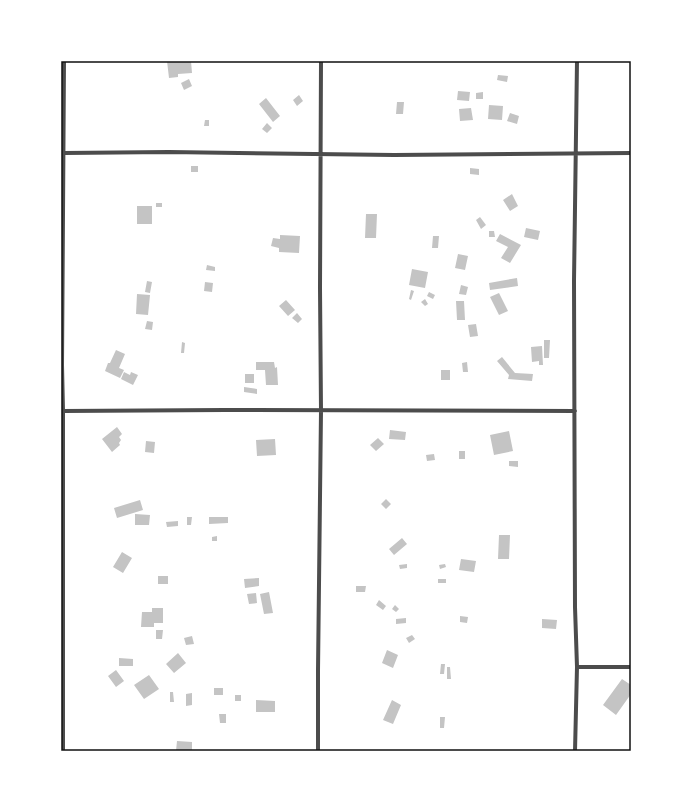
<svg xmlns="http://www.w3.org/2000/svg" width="692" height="812" viewBox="0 0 692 812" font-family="Mulish,sans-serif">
<rect width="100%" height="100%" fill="#fff"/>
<path fill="#c4c4c4" d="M 167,61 L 191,61 L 192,73 L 178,74 L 178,77 L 169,78 Z
M 498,75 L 508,76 L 507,82 L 497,80 Z
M 189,79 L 192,86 L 184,90 L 181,83 Z
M 458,91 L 470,92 L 469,101 L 457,100 Z
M 483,92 L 483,99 L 476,99 L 476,93 Z
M 299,95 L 303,101 L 297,106 L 293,100 Z
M 266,98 L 280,116 L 273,122 L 259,104 Z
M 397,102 L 404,102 L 403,114 L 396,114 Z
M 489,105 L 503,106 L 502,120 L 488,119 Z
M 471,108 L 473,120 L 460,121 L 459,109 Z
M 510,113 L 519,116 L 517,124 L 507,121 Z
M 205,120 L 209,120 L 209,126 L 204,126 Z
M 267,123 L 272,128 L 267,133 L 262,129 Z
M 191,166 L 198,166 L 198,172 L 191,172 Z
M 470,168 L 479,169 L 479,175 L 470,174 Z
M 512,194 L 518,206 L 510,211 L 503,200 Z
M 156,203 L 162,203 L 162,207 L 156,207 Z
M 137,206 L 152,206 L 152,224 L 137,224 Z
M 366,214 L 377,214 L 376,238 L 365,238 Z
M 480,217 L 486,225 L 481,229 L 476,220 Z
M 526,228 L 540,231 L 538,240 L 524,237 Z
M 489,231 L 494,231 L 495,237 L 489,237 Z
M 500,234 L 521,245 L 510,263 L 501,258 L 508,247 L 496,241 Z
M 280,235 L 300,236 L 299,253 L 279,252 L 279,248 L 271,246 L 273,238 L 280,239 Z
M 433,236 L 439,236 L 438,248 L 432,248 Z
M 458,254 L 468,256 L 465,270 L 455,268 Z
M 207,265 L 215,267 L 215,271 L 206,270 Z
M 412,269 L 428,272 L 425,288 L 409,285 Z
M 517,278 L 518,286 L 490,290 L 489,283 Z
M 147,281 L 152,282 L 150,293 L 145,292 Z
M 205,282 L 213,283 L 212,292 L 204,291 Z
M 461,285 L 468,287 L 466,295 L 459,294 Z
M 411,290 L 414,291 L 411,300 L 409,299 Z
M 429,292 L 435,295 L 433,299 L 427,296 Z
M 499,293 L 508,311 L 499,315 L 490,297 Z
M 137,294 L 150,295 L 148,315 L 136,314 Z
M 425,299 L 428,304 L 425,306 L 421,302 Z
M 286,300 L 295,310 L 288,316 L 279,306 Z
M 456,301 L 464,301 L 465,320 L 457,320 Z
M 297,313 L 302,319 L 298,323 L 292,318 Z
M 147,321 L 153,322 L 152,330 L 145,329 Z
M 476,324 L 478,336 L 470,337 L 468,325 Z
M 544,340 L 550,340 L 549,358 L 544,358 Z
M 182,342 L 185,343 L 184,353 L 181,353 Z
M 542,346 L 543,365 L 539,365 L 539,361 L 532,362 L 531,347 Z
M 116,350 L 125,354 L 119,368 L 124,370 L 120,378 L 105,371 L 108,363 L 110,363 Z
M 502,357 L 515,373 L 533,374 L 532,381 L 508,379 L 509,375 L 497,361 Z
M 256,362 L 274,362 L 275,368 L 277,367 L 278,385 L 266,385 L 265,370 L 256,370 Z
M 467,362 L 468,372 L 463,372 L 462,363 Z
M 441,370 L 450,370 L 450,380 L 441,380 Z
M 124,372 L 130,375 L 131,372 L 138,375 L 133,385 L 121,379 Z
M 245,374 L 254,374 L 254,383 L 245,383 Z
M 244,387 L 257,389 L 257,394 L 244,392 Z
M 117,427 L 122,434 L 119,437 L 121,440 L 119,443 L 120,445 L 112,452 L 102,439 Z
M 390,430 L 406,432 L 405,440 L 389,439 Z
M 509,431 L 513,451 L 494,455 L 490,435 Z
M 378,438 L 384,444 L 376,451 L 370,445 Z
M 275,439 L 276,455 L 257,456 L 256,440 Z
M 146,441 L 155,442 L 154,453 L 145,452 Z
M 459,451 L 465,451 L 465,459 L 459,459 Z
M 434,454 L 435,460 L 427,461 L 426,455 Z
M 509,461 L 518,461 L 518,467 L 509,466 Z
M 386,499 L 391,504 L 386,509 L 381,504 Z
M 140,500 L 143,510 L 117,518 L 114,508 Z
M 135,514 L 150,515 L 149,525 L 135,525 Z
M 187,517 L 192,517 L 191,525 L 187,525 Z
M 209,517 L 228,517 L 228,523 L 209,524 Z
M 178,521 L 178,526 L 167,527 L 166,522 Z
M 499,535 L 510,535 L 509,559 L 498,559 Z
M 217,536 L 217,541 L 212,541 L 212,537 Z
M 402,538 L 407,544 L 394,555 L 389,549 Z
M 122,552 L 132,558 L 123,573 L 113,567 Z
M 461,559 L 476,561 L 474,572 L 459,570 Z
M 407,564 L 407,568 L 400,569 L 399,565 Z
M 445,564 L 446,567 L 440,569 L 439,565 Z
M 158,576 L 168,576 L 168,584 L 158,584 Z
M 259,578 L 259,586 L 245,588 L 244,579 Z
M 438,579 L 446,579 L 446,583 L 438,583 Z
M 356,586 L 366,586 L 365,592 L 356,592 Z
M 269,592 L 273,613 L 264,614 L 260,594 Z
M 256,593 L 257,603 L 249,604 L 247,594 Z
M 379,600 L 386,606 L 383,610 L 376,605 Z
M 395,605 L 399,609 L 396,612 L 392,609 Z
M 152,608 L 163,608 L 163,623 L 154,623 L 154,627 L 141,627 L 142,612 L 152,612 Z
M 460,616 L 468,617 L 467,623 L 460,622 Z
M 406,618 L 406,623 L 396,624 L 396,619 Z
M 542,619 L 557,620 L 556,629 L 542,628 Z
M 156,630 L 163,630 L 162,639 L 156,639 Z
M 412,635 L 415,639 L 409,643 L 406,638 Z
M 192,636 L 194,644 L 186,645 L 184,638 Z
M 387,650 L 398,655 L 393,668 L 382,663 Z
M 178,653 L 186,663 L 174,673 L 166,664 Z
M 119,658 L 133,659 L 133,666 L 119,666 Z
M 441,664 L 445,664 L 444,674 L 440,674 Z
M 447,667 L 450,667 L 451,679 L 447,679 Z
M 116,670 L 124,681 L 116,687 L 108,676 Z
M 149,675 L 159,689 L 144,699 L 134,685 Z
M 622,679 L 631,685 L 631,694 L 616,715 L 603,705 Z
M 214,688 L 223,688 L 223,695 L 214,695 Z
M 170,692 L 173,692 L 174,702 L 170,702 Z
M 192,693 L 192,705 L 186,706 L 186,694 Z
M 235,695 L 241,695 L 241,701 L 235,701 Z
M 256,700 L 275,701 L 275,712 L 256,712 Z
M 392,700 L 401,705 L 393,724 L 383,720 Z
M 219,714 L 226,714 L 226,723 L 220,723 Z
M 440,717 L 445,717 L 444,728 L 440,728 Z
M 177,741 L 192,742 L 192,751 L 176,751 Z"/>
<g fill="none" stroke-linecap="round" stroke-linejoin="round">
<path stroke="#4c4c4c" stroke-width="4" d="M 64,153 L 169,152 L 394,155 L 631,153
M 63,411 L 225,410 L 575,411
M 577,667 L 631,667
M 63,751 L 63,411 L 62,365 L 64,61
M 318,751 L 318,670 L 321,411 L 320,288 L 321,61
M 575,751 L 577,667 L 575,607 L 574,281 L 577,61"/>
</g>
<rect width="692" height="812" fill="none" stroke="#ffffff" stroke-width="124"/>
<rect x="62" y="62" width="568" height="688" fill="none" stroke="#111" stroke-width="1.5"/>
</svg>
